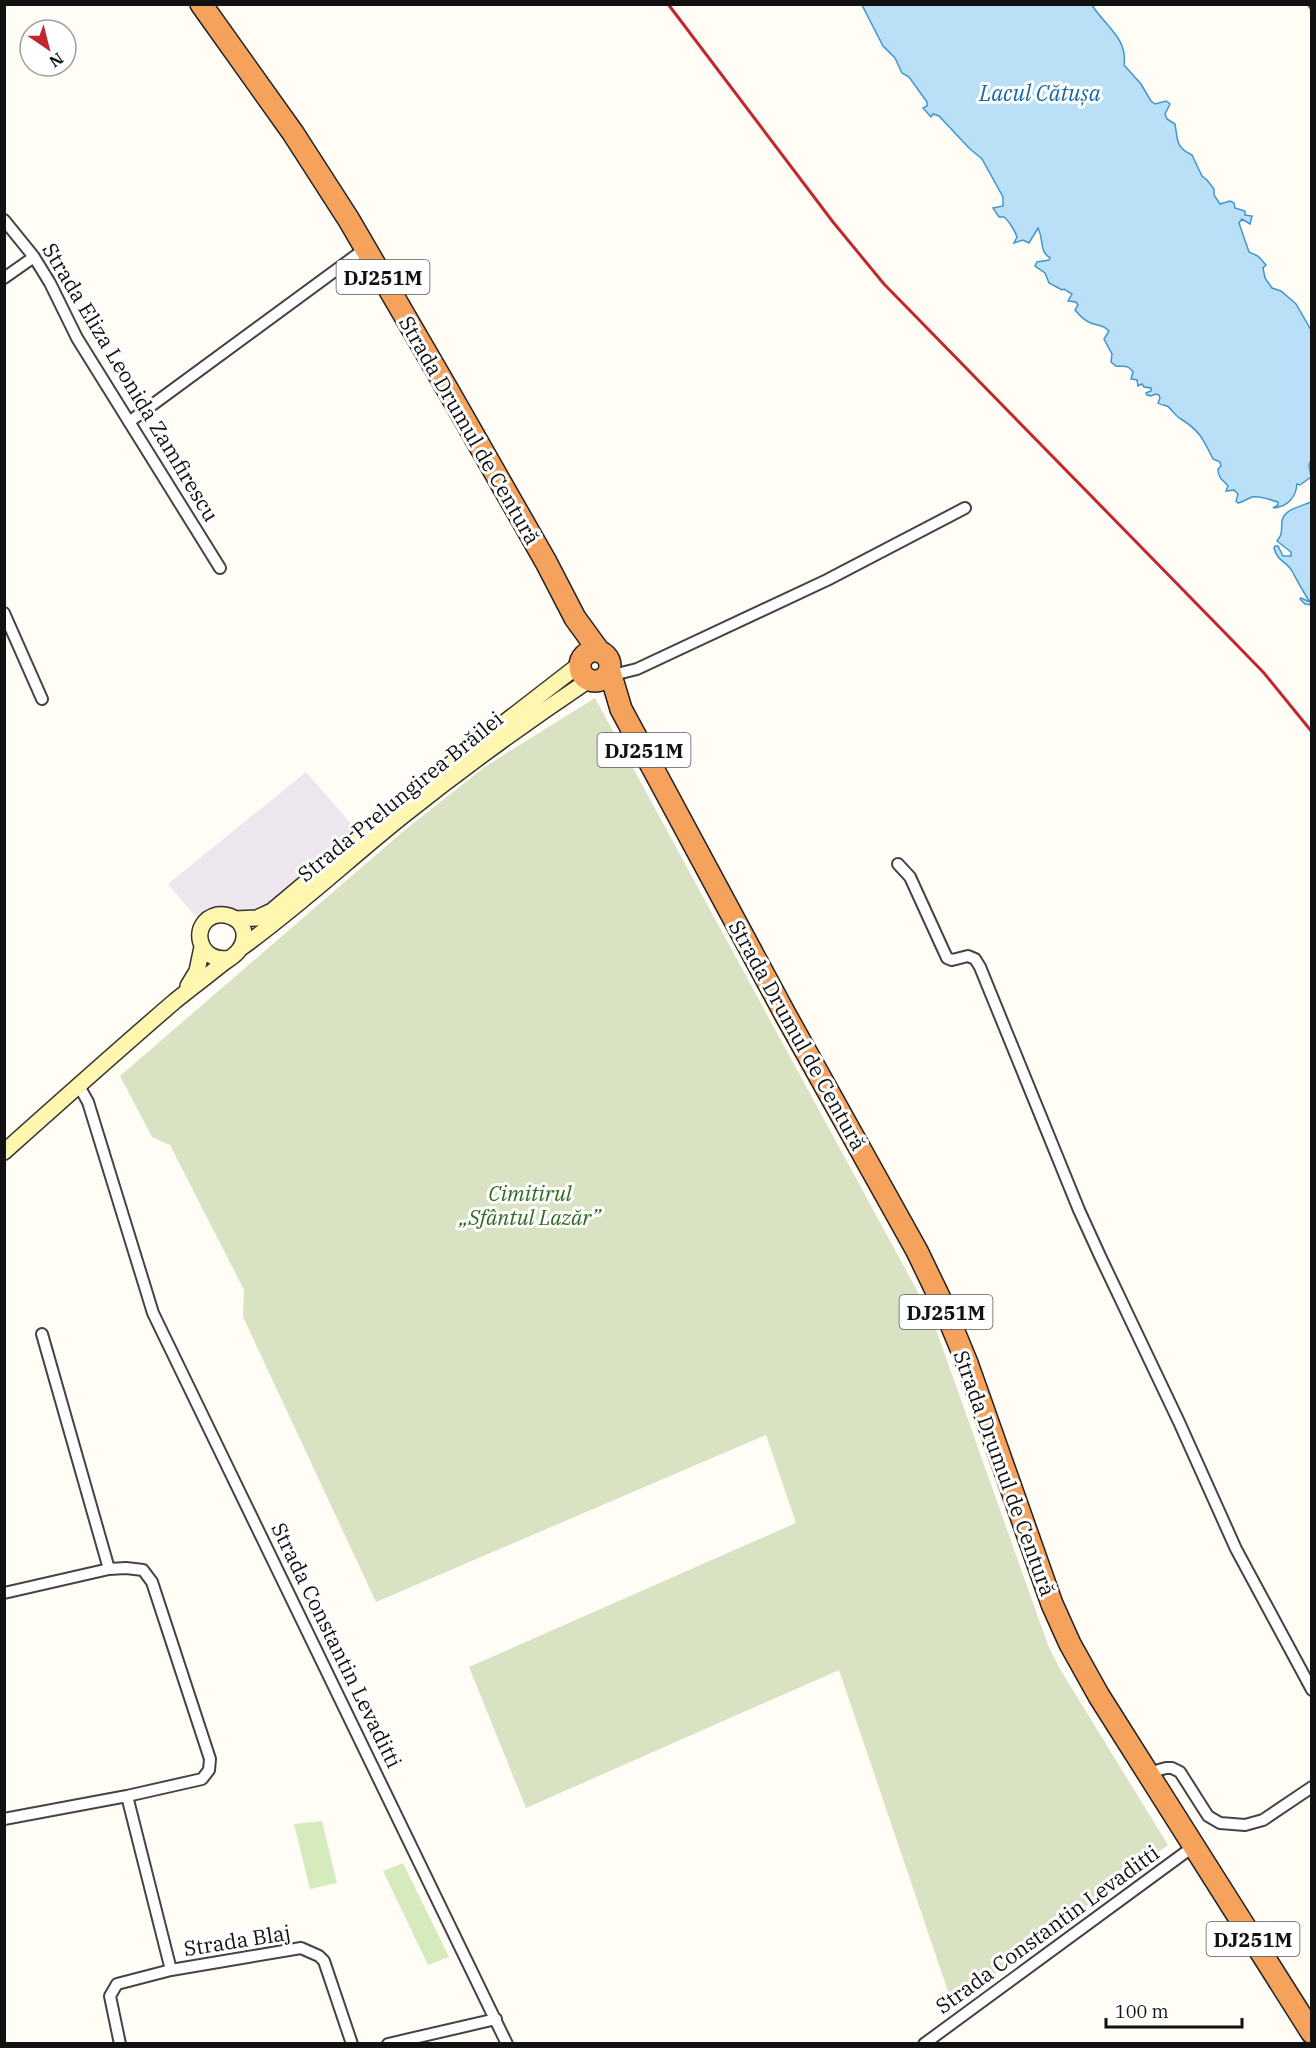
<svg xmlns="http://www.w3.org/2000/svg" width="1316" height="2048" viewBox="0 0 1316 2048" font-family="'IBM Plex Serif',serif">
<rect width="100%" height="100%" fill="#fffdf5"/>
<path fill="#eee6ef" d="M 306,772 L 359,833 L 263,910 L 238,910 L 217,906 L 195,916 L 168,884 Z"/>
<path fill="#d5ebbd" d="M 322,1821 L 337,1883 L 310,1889 L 294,1824 Z
M 403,1863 L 449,1957 L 428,1965 L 383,1871 Z"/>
<path fill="#d9e3c4" d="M 595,698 L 932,1318 L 1048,1645 L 1060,1669 L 1168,1845 L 953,2006 L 839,1670 L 526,1808 L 469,1667 L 796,1523 L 766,1435 L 376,1602 L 243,1317 L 244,1290 L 170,1145 L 152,1137 L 120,1076 L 406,829 L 486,766 Z"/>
<path fill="#b9e0f7" stroke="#3f96cf" stroke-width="1.5" d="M 862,5 L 1092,5 C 1104,25 1128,38 1124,65 L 1141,84 L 1151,101 L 1155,104 L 1166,101 L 1170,104 L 1165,114 L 1167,119 L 1175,124 C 1178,140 1175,147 1192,155 L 1202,176 L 1207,180 L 1214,189 L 1214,195 L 1220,204 L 1230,201 L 1234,203 L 1235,208 L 1245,211 L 1245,215 L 1252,216 L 1250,224 L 1242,219 L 1239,223 L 1249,252 L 1258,256 L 1266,265 L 1263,268 L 1265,278 L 1272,288 L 1281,291 L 1296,304 L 1311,330 L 1312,457 L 1309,465 L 1311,477 L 1300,485 L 1297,484 C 1296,497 1288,507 1273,508 L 1278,505 L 1278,502 C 1269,500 1261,495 1252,497 C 1247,499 1243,502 1238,503 L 1236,501 L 1238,494 L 1234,490 L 1226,491 L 1228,486 C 1223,480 1218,478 1218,469 L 1221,466 L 1220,462 L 1213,459 C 1203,439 1200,431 1181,419 C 1175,416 1172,409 1167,406 C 1164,405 1161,405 1158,403 L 1160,398 L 1159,395 L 1156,394 L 1151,396 L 1147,395 L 1146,393 L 1151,391 L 1151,388 L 1144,387 L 1142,384 L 1138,386 L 1137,380 L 1131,379 L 1133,372 C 1128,364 1123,367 1116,366 L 1111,362 L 1112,354 L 1104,339 L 1109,331 C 1101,323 1100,327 1091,323 C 1085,321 1079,315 1075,310 L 1078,305 L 1076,302 L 1068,301 L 1072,294 L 1064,289 L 1062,290 L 1049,283 L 1045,273 L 1035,266 L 1037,262 L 1049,260 L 1050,258 C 1039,251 1044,240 1038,228 L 1029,243 L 1023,240 L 1014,243 L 1017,237 C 1015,231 1009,221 1004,217 L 999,217 L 993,208 L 1003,206 L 1003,197 L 982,159 L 969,148 L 939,116 L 933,114 L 931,117 L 923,108 L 927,106 L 927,102 L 909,77 L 902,73 L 895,58 L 883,46 Z
M 1311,502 L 1312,605 L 1305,604 L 1300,599 L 1301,598 L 1310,602 C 1303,592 1298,582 1292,571 C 1287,562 1277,561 1274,548 L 1275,546 L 1278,546 L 1283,556 L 1291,556 L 1291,552 L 1277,541 C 1283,534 1281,530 1282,521 C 1284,509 1302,506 1311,502 Z"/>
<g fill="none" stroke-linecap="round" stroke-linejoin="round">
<defs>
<path id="street" d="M 4,220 L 34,257 L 50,283 L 77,338 L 220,568
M 4,278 L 34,257
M 129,422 L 366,248
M 4,613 L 42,699
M 610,672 L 621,673 L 637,669 L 827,580 L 965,508
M 898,864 L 910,877 L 947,958 L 952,960 L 968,956 L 975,959 L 980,967 L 1079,1210 L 1100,1256 L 1179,1422 L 1236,1549 L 1312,1690
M 79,1086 L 88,1102 L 153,1313 L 507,2044
M 4,1593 L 109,1569
M 1148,1773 L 1166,1768 L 1172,1768 L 1180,1772 L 1208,1816 L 1220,1823 L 1245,1825 L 1263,1820 L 1312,1787
M 127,1796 L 171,1970
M 4,1819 L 127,1796 L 202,1779 L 209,1770 L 210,1759 L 152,1582 L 143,1570 L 126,1568 L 109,1569 L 42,1334
M 120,2044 L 110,1996 L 117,1984 L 171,1970 L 301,1948 L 319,1956 L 324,1961 L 352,2044
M 388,2044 L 496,2019
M 924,2044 L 1194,1846"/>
<path id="secondary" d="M 235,919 L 257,918 L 272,911 L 398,805 L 580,664
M 241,948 C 298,907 349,859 404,815 C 464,767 525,723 589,680
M 188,986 L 197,971 L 202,947
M 4,1152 C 61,1101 117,1051 175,1001 C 190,989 206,977 222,964 C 227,960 235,956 239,950 C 246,941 246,929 238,921 C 232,916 225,914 217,915 C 188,922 198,965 230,958"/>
<path id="highway" d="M 201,4 L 293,133 L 349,220 L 449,392 L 546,562 L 575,618 L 599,651
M580 666a15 15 0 1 1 30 0a15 15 0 1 1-30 0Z
M 610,672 L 621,709 L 785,1014 L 917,1251 L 943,1305 L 967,1363 L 1052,1604 L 1070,1644 L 1099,1696 L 1312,2033"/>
</defs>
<use href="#street" stroke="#444" stroke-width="14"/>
<use href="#secondary" stroke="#333" stroke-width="18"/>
<use href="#highway" stroke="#222" stroke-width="24"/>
<use href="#street" stroke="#fff" stroke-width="10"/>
<use href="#secondary" stroke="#fff6b0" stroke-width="15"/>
<use href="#highway" stroke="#f5a25d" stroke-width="21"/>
<path stroke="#c4262e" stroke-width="3" d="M 668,4 L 833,222 L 884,284 L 1232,640 L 1264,673 L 1312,732
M 1308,4 L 1312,10"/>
</g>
<g text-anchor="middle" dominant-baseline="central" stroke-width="6" stroke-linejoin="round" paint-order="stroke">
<g fill="#fff" stroke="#585858" stroke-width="1.5">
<rect x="336.5" y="260" width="93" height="34" rx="4.5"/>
<rect x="597.5" y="733" width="93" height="34" rx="4.5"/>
<rect x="899.5" y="1295" width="93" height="34" rx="4.5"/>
<rect x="1206.5" y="1922" width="93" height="34" rx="4.5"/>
</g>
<g font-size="20" font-weight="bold" fill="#111">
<text x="383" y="277">DJ251M</text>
<text x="644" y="750">DJ251M</text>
<text x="946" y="1312">DJ251M</text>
<text x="1253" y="1939">DJ251M</text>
</g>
<g font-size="21" fill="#111" stroke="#fff">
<text transform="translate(131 382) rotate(59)">Strada Eliza Leonida Zamfirescu</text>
<text transform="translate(470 430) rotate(60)">Strada Drumul de Centură</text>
<text transform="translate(400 796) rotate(-39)">Strada Prelungirea Brăilei</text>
<text transform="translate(798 1035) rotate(61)">Strada Drumul de Centură</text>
<text transform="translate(1005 1473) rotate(70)">Strada Drumul de Centură</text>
<text transform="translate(337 1645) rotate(64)">Strada Constantin Levaditti</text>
<text transform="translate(1047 1929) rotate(-36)">Strada Constantin Levaditti</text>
<text transform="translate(237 1940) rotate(-9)">Strada Blaj</text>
</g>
<g font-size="21" font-style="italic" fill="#2f6b1f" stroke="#fff">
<text x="530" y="1193">Cimitirul<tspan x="530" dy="24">„Sfântul Lazăr”</tspan></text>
</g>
<g font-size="22" font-style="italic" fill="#1768a6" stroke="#fff">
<text x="1040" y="92">Lacul Cătușa</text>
</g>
</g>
<rect width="1316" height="2048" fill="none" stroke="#111111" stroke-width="12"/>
<g transform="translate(48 48) rotate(145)"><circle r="28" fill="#ffffff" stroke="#a0a0a0" stroke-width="1.5"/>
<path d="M0-4.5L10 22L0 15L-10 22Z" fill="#c4262e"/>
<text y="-9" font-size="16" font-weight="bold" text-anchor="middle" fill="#111111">N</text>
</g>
<path d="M1106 2018v9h136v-9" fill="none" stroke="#111111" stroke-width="3"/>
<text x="1115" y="2018" font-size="18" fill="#111111" stroke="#ffffff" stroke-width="4.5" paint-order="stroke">100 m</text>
</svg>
